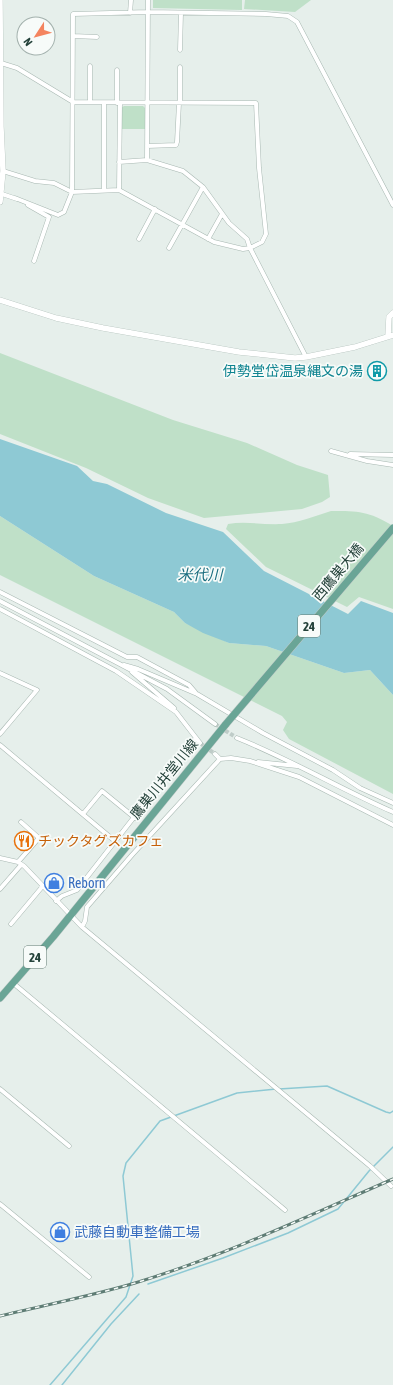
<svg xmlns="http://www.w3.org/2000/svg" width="393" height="1385" viewBox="0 0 393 1385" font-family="'Asap Condensed','Noto Sans JP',sans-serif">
<rect width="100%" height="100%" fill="#e6efeb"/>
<path fill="#bfe0c8" d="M 153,0 L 242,0 L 242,10 L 153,8 Z
M 245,0 L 311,0 L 295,12 L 244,9 Z
M 124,106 L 143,106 L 145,108 L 145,129 L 122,129 L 121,108 Z
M 0,353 L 173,420 L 247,443 L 297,465 L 328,475 L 330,497 L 322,502 L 302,509 L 204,518 L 148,498 L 86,468 L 0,434 Z
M 331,511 C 359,511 368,511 393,526 L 393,609 L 359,597 L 347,607 L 266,567 L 226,529 L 228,524 C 246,521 264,525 282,524 C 298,523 315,516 331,511 Z
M 0,516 L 94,576 L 174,612 L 185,623 L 229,643 L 266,646 L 344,673 L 370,670 L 393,695 L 393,794 L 289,739 L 283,730 L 287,722 L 282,716 L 0,575 Z"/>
<path fill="#8ec9d4" d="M 0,439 L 77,466 L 93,481 L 107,484 L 166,513 L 223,532 L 264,571 L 348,614 L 361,601 L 393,613 L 393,695 L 370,670 L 344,673 L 266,646 L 229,643 L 203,633 L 185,623 L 174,612 L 94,576 L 0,516 Z"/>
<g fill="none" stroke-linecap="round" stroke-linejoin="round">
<path stroke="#8ec9d4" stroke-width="1.5" d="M 279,1089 L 327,1086 L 386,1112 L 390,1113 L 393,1111
M 148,1284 L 223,1258 L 288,1233 L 338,1209 L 369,1171 L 393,1147
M 50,1385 L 126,1297 L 133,1276 L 123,1176 L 126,1163 L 160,1121 L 237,1093 L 276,1089
M 62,1385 L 111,1324 L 139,1294"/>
<path stroke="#bfccc8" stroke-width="4" stroke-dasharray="4 2" stroke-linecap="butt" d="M 215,724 L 237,738
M 200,743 L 215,754"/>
<defs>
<path id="minor" d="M 130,13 L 131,0
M 73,36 L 97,37
M 180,50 L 181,13
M 1,63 L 17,68 L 73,102 L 256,103 L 259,168 L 266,234 L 262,242 L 250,248 L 243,249 L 214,242 L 119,190 L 72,192 L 54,183 L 35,181 L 3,171
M 180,67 L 180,103
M 90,102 L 90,66
M 104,103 L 104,190
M 117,103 L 117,70
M 147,146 L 176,145 L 177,142 L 179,103
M 147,160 L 148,0
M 119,162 L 147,160 L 183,171 L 203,187 L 229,223 L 247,239 L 250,248 L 306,357
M 119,190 L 120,103
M 2,194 L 17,199
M 15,198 L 58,215 L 64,212 L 72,192 L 73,14 L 148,12 L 266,14 L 288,16 L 297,22 L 393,205
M 28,205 L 49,217 L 34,261
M 139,239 L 155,209
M 208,239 L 222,214
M 169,248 L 203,187
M 331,451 L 367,461 L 393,465
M 350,454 L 393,455
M 0,592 L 127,657 L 137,657 L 189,685 L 195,692
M 0,601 L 167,689 L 215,724
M 0,609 L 116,671 L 176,712 L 200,743
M 124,665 L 138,669 L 197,694 L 263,733 L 333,770 L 360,788 L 393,803
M 132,672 L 174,708
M 0,673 L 37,690 L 0,734
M 237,738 C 290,759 340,789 393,812
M 0,745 L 116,842
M 215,754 L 220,759
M 258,762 L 297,766
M 83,814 L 102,791 L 135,818
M 0,858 L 18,862 L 24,866 L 82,927 L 370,1166 L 391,1186
M 18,862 L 39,838 L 21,822
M 0,889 L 21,865
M 56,901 L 62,896 L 77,890 L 196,738
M 11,924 L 42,887
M 82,927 L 85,921 L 87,907 L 132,855 L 220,759 L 231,758 L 250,761 L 299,777 L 393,825
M 13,983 L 285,1210
M 0,1089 L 69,1146
M 0,1204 L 89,1277"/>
<path id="tertiary" d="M 0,202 L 3,171 L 1,127 L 0,0
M 0,300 L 56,318 L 103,328 L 239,352 L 295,358 L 306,357 L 355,347 L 393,335
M 388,336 L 389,317 L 393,313"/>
<path id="primary" d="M 0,998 L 53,937 L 226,724"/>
</defs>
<use href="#minor" stroke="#a8b8b2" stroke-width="5"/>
<use href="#tertiary" stroke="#a8b8b2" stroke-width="6"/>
<use href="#primary" stroke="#c2cac8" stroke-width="8"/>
<use href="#minor" stroke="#fff" stroke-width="4"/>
<use href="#tertiary" stroke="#fff" stroke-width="5.5"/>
<use href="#primary" stroke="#6aa596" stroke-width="7"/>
<defs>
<path id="rail" d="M 0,1316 C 45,1305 91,1296 135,1283 C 224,1256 308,1216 393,1179"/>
</defs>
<use href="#rail" stroke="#5f7d75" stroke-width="3"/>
<use href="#rail" stroke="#f7fbf9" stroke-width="1.5" stroke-dasharray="4.5" stroke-linecap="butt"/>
<defs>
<path id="primary-bridge" d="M 226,724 L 393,528"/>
</defs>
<use href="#primary-bridge" stroke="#c2cac8" stroke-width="8" stroke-linecap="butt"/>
<use href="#primary-bridge" stroke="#6aa596" stroke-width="7"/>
</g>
<defs>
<symbol id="building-ring" viewBox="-11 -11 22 22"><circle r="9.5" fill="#f7fbf9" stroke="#0f9aa8" stroke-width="1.5"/><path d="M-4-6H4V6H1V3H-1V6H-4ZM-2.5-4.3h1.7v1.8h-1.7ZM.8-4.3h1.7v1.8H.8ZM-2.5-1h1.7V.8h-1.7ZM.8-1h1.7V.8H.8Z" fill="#0f9aa8"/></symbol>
<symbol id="restaurant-ring" viewBox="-11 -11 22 22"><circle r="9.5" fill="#f7fbf9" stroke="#e8710a" stroke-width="1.5"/><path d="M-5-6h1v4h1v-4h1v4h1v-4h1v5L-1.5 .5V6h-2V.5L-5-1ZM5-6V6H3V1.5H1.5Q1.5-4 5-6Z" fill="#e8710a"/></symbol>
<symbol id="shop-ring" viewBox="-11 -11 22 22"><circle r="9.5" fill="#f7fbf9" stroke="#3f7fe0" stroke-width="1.5"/><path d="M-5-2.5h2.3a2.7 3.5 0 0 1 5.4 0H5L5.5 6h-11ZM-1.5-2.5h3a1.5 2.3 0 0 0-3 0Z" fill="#3f7fe0"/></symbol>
</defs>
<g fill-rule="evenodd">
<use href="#building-ring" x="366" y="360" width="22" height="22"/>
<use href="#restaurant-ring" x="13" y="830" width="22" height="22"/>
<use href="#shop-ring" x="43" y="872" width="22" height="22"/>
<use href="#shop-ring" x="49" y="1221" width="22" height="22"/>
</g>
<g text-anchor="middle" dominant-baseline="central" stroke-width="3.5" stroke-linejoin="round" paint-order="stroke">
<g fill="#f7fbf9" stroke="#637a73" stroke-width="1">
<rect x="298" y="615" width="22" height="22" rx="3"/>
<rect x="24" y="946" width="22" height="22" rx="3"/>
</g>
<g font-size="13" font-weight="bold" fill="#24423a">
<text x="309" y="626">24</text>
<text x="35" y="957">24</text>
</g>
<g font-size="14" fill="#0d838f" stroke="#f7fbf9" text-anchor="end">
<text x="363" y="371">伊勢堂岱温泉縄文の湯</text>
</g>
<g font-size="14" fill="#24423a" stroke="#f7fbf9">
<text transform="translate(338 572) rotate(-50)">西鷹巣大橋</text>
<text transform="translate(164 779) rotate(-51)">鷹巣川井堂川線</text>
</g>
<g font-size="14" fill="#c56008" stroke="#f7fbf9" text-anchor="start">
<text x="38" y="841">チックタグズカフェ</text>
</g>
<g font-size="14" fill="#366cbe" stroke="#f7fbf9" text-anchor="start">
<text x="68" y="883">Reborn</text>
<text x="74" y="1232">武藤自動車整備工場</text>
</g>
<g font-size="15" font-style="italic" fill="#1c6f80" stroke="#f7fbf9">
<text x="200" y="574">米代川</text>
</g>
</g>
<g transform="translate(36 36) rotate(234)"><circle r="19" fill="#f7fbf9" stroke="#a3b1ad"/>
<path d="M0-3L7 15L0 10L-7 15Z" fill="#f4845f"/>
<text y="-6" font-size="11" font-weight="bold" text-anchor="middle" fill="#24423a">N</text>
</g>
</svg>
